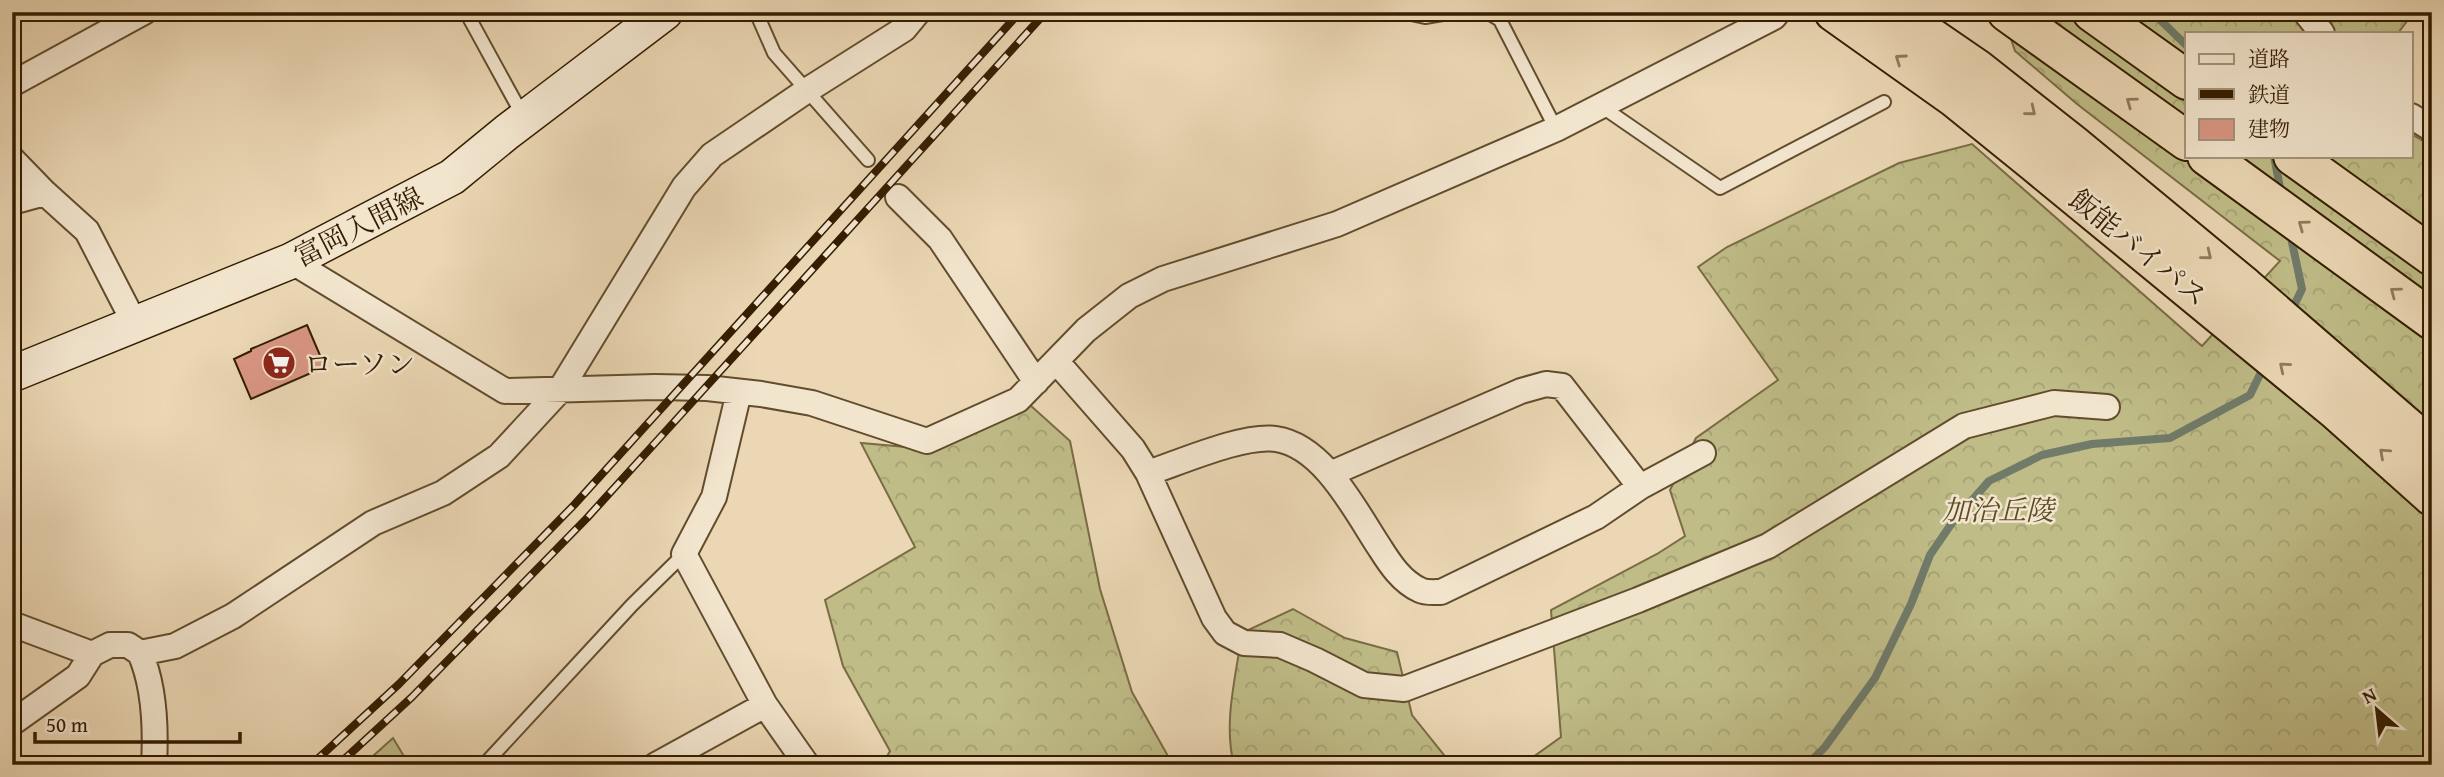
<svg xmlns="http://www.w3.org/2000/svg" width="2444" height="777" viewBox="0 0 2444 777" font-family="'Gentium Book Plus','Noto Serif JP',serif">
<defs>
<pattern id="forest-crowns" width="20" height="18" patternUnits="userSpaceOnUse" patternTransform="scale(1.75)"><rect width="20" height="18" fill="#bfbc87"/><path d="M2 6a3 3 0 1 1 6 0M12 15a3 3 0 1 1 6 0" fill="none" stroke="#a5a173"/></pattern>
</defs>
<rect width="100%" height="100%" fill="#ebd7b4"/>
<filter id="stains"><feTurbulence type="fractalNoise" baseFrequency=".00286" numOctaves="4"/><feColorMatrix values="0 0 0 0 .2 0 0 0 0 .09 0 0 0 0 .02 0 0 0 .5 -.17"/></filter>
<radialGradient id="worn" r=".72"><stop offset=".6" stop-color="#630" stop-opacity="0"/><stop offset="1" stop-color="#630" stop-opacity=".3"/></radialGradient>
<path fill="url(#forest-crowns)" stroke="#7a6c44" stroke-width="2" d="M 2002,12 L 2414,12 L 2398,33 L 2187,33 L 2187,156 L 2411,156 L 2411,134 L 2432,146 L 2432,765 L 1522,765 L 1561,737 L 1551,610 L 1657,554 L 1685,536 L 1670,490 L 1696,438 L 1778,380 L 1698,267 L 1727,247 L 1899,163 L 1972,144 L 2202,346 L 2280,261 L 2077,104 L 2015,51 Z
M 1030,405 L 1070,441 L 1100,589 L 1132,692 L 1173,765 L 882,765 L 890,751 L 843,666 L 825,600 L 915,547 L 861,443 L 917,448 Z
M 1293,609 L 1345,638 L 1397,652 L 1412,715 L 1452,765 L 1234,765 C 1223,723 1236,676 1242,633 Z
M 393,738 L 405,758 L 397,765 L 363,765 Z"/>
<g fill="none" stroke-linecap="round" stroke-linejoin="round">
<path stroke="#707b6a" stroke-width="8" d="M 2152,12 L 2187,46
M 2274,156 L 2281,193
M 2290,233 L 2302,289 L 2290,314
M 1807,765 L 1825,747 L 1875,678 L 1911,604 L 1930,555 L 1952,523 L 1989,481 L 2042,455 L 2092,444 L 2170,438 L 2250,395 L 2264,366"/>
</g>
<path fill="#da9784" stroke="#341d00" stroke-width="2" d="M 307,325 L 325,367 L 251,399 L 234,359 L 251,351 L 251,349 Z"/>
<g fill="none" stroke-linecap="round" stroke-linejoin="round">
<defs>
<path id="service" d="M 466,12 L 523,116
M 756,12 L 774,53 L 868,160
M 1402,12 L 1425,17 L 1454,12
M 1487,12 L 1500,20 L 1556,129
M 1601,106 L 1720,188 L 1884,102
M 484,765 L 632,605 L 684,554"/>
<path id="minor" d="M 2305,12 L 2322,33
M 12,84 L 144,12
M 2411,116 L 2432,129
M 12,159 L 45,193 L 87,231 L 135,324
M 898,197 L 940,239 L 1036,382
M 12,202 L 45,193
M 291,261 L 505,391 L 655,387 L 707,388 L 761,394 L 812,403 L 927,441 L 1018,400 L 1086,330 L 1129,296 L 1163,279 L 1337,224 L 1556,129 L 1774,17 L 1778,12
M 1056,361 L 1133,449 L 1148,473 L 1214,618 L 1225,633 L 1244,643 L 1280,645 L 1315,660 L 1364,685 L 1404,689 L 1638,600 L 1768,546 L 1964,426 L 2054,403 L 2107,407
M 739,392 L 714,497 L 684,554 L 765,705 L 807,765
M 1148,473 C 1181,462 1244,434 1276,439 C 1324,446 1356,512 1380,548 C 1390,564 1402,582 1420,590 C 1426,593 1434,592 1441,592 L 1596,517 L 1640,487 L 1703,453
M 1330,474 L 1521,391 L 1546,384 L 1562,386 L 1640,487
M 12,624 L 92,654
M 140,653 L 175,646 L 233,616 L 373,523 L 443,493 L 499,456 L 560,390 L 684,187 L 712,155 L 806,91 L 904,29 L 918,12
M 12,723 L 78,676 L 92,654 L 110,645 L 128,645 L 140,653 C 155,687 156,729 154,765
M 656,765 L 765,705"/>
<path id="secondary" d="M 12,374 L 291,261 L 452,177 L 507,132 L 665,12"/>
<path id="trunk" d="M 1834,12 L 1955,98 L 2034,162 L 2337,411 L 2432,496
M 1894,12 L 1977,69 L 2072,144 L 2245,287 L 2432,449"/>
<path id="motorway" d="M 2007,12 L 2187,141
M 2092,12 L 2187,80
M 2207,156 L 2432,320
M 2293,156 L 2432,256"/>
</defs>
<use href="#service" stroke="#624c2d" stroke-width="16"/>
<use href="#minor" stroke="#624c2d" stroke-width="28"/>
<use href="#secondary" stroke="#341d00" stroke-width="38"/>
<use href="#trunk" stroke="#341d00" stroke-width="42"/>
<use href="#motorway" stroke="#341d00" stroke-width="42"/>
<use href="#service" stroke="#f2e5ce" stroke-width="12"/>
<use href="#minor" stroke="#f2e5ce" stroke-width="24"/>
<use href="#secondary" stroke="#f2e5ce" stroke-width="35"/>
<use href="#trunk" stroke="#ebd7b4" stroke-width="38"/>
<use href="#motorway" stroke="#ebd7b4" stroke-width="38"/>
<defs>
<path id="rail" d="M 311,765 L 399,684 L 574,505 L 1020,12
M 338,765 L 412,697 L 587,518 L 1046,12"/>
</defs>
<use href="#rail" stroke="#341d00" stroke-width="8"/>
<use href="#rail" stroke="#f2e5ce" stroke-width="5" stroke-dasharray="16" stroke-linecap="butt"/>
</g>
<defs><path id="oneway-chevron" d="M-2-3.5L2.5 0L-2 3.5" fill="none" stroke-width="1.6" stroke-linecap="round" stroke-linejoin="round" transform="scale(1.75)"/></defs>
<g stroke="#907a5a">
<use href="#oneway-chevron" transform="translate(1900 59) rotate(-145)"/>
<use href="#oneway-chevron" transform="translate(2131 102) rotate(-144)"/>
<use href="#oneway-chevron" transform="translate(2031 111) rotate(39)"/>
<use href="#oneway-chevron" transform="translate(2303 225) rotate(-144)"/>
<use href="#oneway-chevron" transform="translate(2207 255) rotate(39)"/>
<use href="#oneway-chevron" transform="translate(2395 292) rotate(-143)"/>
<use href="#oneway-chevron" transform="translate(2284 367) rotate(-140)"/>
<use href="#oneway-chevron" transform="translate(2384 453) rotate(-138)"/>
</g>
<defs>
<symbol id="supermarket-disc" viewBox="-11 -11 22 22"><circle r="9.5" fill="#8f2418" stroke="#f2e5ce"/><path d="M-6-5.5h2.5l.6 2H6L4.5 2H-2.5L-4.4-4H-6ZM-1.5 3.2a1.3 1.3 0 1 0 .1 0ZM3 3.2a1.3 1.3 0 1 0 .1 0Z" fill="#fff"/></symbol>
</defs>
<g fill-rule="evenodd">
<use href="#supermarket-disc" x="260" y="344" width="38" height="38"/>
</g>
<g text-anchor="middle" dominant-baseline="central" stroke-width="5" stroke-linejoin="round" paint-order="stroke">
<g font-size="28" fill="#341d00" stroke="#f2e5ce">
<text transform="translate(358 226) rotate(-27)">富岡入間線</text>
<text transform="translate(2139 247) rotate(39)">飯能バイパス</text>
</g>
<g font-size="28" fill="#341d00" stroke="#f2e5ce" text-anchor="start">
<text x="304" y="363">ローソン</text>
</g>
<g font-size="28" font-style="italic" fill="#5e4d28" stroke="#f2e5ce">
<text x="1998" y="509">加治丘陵</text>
</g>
</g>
<rect width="2444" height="777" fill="none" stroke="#ebd7b4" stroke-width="42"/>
<rect x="14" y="14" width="2416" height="749" fill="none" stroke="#341d00" stroke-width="3.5"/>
<rect x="21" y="21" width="2402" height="735" fill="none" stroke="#341d00" stroke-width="2"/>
<rect x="2185" y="32" width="228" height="126" fill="#f2e5ce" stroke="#a6957c" stroke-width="2"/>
<rect x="2199" y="54" width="35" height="10" fill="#f2e5ce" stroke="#a6957c" stroke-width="2"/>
<text x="2248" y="66" font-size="21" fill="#341d00">道路</text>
<rect x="2199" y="89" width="35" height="10" fill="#341d00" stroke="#a6957c" stroke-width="2"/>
<text x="2248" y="102" font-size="21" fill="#341d00">鉄道</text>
<rect x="2199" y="119" width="35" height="21" fill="#da9784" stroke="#a6957c" stroke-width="2"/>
<text x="2248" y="136" font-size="21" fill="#341d00">建物</text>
<g transform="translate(2377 710) rotate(332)" stroke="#f2e5ce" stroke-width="5" paint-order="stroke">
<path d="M0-5L12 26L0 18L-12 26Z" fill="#341d00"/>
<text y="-10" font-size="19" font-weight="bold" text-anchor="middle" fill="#341d00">N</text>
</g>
<path d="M35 732v10h205v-10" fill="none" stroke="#341d00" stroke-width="3.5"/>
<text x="46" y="732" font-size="21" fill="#341d00" stroke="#f2e5ce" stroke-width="5" paint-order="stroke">50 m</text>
<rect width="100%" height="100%" filter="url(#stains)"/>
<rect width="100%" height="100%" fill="url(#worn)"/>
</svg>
